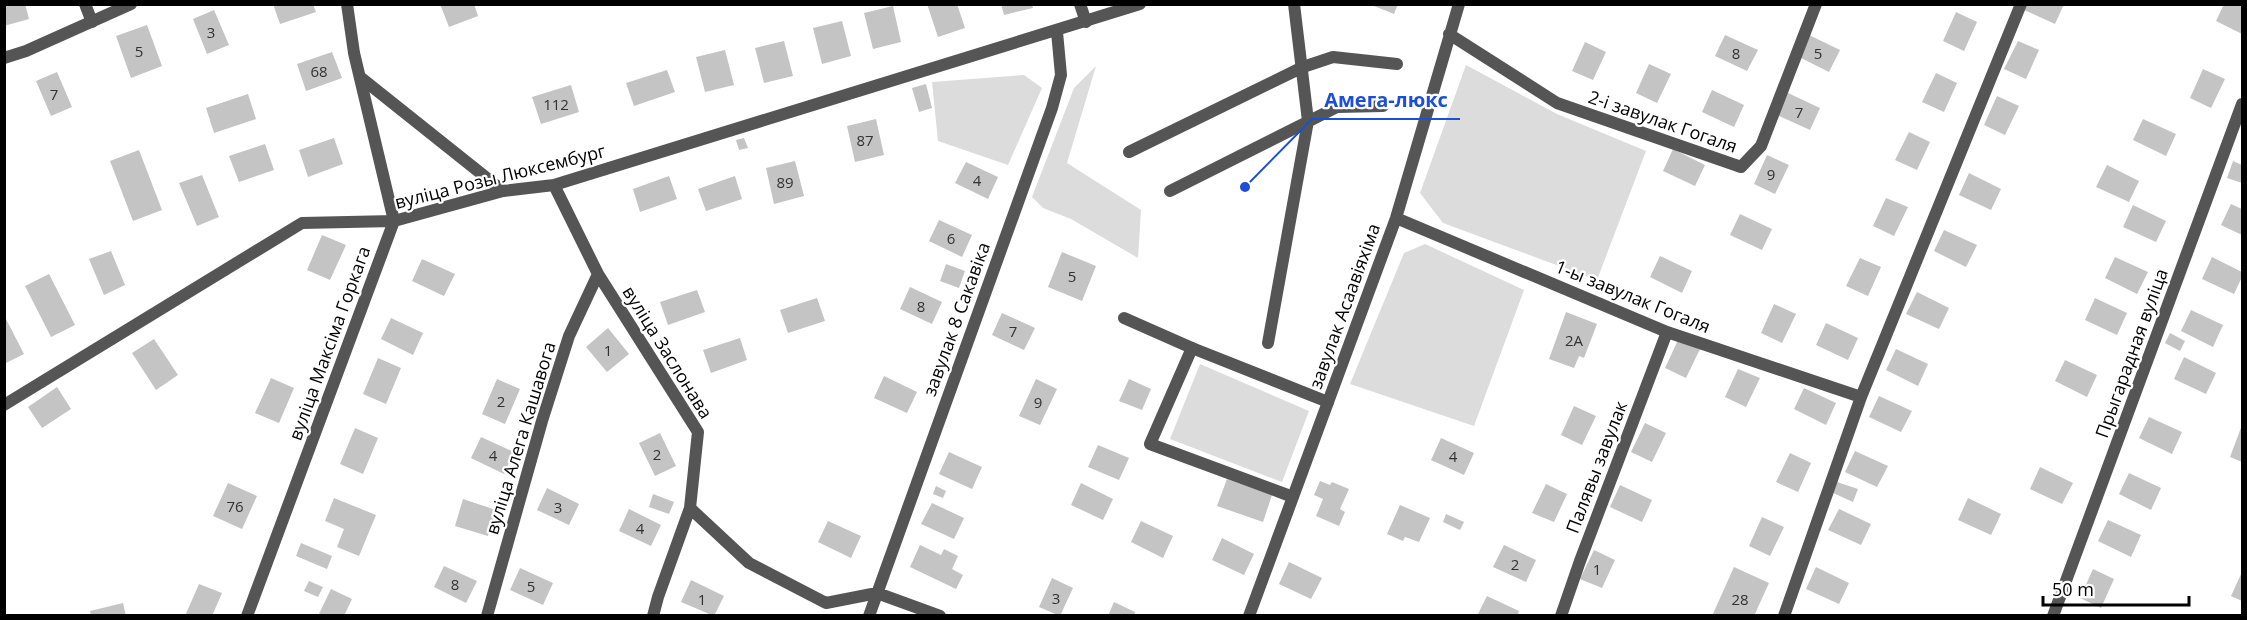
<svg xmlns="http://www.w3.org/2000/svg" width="2247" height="620" viewBox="0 0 2247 620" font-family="'Open Sans',sans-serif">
<rect width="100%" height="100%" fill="#fff"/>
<path fill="#dcdcdc" d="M 1466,65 L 1557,114 L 1646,151 L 1597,280 L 1443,223 L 1420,193 Z
M 1096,66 L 1067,163 L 1141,210 L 1138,258 L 1071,219 L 1043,208 L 1032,197 L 1074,88 Z
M 1024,75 L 1042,88 L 1008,165 L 938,141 L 932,82 Z
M 1425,244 L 1524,290 L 1474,426 L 1350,384 L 1404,253 Z
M 1200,364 L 1309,411 L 1282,482 L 1170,439 Z"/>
<path fill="#c4c4c4" d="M 4,4 L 25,4 L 29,19 L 4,26 Z
M 273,4 L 313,4 L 316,12 L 280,24 Z
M 440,4 L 474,4 L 478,16 L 449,27 Z
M 927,4 L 957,4 L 965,28 L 938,37 Z
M 1001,4 L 1032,4 L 1033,8 L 1004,15 Z
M 1369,4 L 1398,4 L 1394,14 Z
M 2024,4 L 2064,4 L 2055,24 L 2022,9 Z
M 2224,4 L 2237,4 L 2242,7 L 2242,34 L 2216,21 Z
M 893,6 L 901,42 L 873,49 L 864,13 Z
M 214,10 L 229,45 L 207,54 L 193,19 Z
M 1956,12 L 1977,22 L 1964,51 L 1943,41 Z
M 842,21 L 851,56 L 822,64 L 813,28 Z
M 147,25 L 162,66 L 131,78 L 116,36 Z
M 1807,34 L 1840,50 L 1829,72 L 1797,56 Z
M 1725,35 L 1758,50 L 1747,71 L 1715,56 Z
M 784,41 L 793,76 L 764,83 L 755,48 Z
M 2018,41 L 2039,50 L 2026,79 L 2004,69 Z
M 1585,42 L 1606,52 L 1593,80 L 1572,71 Z
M 725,50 L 734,85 L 705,92 L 696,57 Z
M 332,52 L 342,78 L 306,91 L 297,64 Z
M 1649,64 L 1671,74 L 1657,103 L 1636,93 Z
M 2203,69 L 2225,79 L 2211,108 L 2190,98 Z
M 667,70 L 675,92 L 634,106 L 626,83 Z
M 57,72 L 72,107 L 51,116 L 36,81 Z
M 1936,73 L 1957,83 L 1944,112 L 1922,102 Z
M 926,84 L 932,108 L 919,112 L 912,88 Z
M 571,85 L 579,112 L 541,124 L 532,97 Z
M 1712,90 L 1744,105 L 1734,127 L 1702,112 Z
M 1788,93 L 1820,108 L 1810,130 L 1777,115 Z
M 248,94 L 256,119 L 214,133 L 206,108 Z
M 1997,96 L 2019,106 L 2005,135 L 1984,125 Z
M 876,119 L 884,155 L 855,162 L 847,126 Z
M 2143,119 L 2176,134 L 2166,156 L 2133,140 Z
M 1909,132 L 1930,142 L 1917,170 L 1895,160 Z
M 334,138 L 343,164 L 308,177 L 299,150 Z
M 744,138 L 748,148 L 739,150 L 736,140 Z
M 265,144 L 274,170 L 239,182 L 229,156 Z
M 1673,149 L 1705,165 L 1695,186 L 1663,171 Z
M 139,150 L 162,210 L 133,221 L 110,161 Z
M 1767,155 L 1789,165 L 1775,194 L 1754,184 Z
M 795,161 L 804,196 L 774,204 L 766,168 Z
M 2233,161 L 2242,165 L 2242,183 L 2227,178 Z
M 966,162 L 998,177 L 988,199 L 955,183 Z
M 2107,165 L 2139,181 L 2129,202 L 2096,187 Z
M 1969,173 L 2001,189 L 1991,210 L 1959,195 Z
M 202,175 L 219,217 L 197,226 L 179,183 Z
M 669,176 L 677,199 L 640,212 L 633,189 Z
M 735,176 L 742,199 L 706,211 L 698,189 Z
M 1886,198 L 1908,207 L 1894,236 L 1873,226 Z
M 2231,204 L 2242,209 L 2242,235 L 2221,225 Z
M 2133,205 L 2166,221 L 2156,242 L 2123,227 Z
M 1740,214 L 1772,229 L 1762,250 L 1730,235 Z
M 939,220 L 972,235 L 962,257 L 929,241 Z
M 1944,230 L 1977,245 L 1966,267 L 1934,251 Z
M 322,235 L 346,245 L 330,280 L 307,270 Z
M 111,251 L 125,285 L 104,295 L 89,259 Z
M 1062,252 L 1096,266 L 1082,301 L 1048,287 Z
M 1660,256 L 1692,271 L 1682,293 L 1650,277 Z
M 2115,257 L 2148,272 L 2137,294 L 2105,278 Z
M 2212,257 L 2242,272 L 2242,277 L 2234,294 L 2202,279 Z
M 1860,258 L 1881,267 L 1868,296 L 1846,286 Z
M 422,259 L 455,274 L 444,296 L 412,281 Z
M 946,264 L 965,271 L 959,288 L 940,281 Z
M 49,274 L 75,325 L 51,337 L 25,286 Z
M 910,287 L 942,302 L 932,324 L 900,309 Z
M 697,290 L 705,312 L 668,325 L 660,302 Z
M 1917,292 L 1949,308 L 1939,329 L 1906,314 Z
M 817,298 L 825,321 L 788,333 L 780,310 Z
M 2095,298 L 2127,313 L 2117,335 L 2085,320 Z
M 1774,304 L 1796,314 L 1782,343 L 1761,333 Z
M 2191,310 L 2223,325 L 2213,347 L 2181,331 Z
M 1566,312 L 1597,324 L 1584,358 L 1579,356 L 1574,368 L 1549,359 Z
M 1002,313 L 1035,328 L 1024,350 L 992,335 Z
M 391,318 L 423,333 L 413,355 L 381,339 Z
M 6,319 L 24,354 L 4,364 L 4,320 Z
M 1826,323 L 1858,338 L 1848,360 L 1816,345 Z
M 608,328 L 629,354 L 607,372 L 586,347 Z
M 2170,333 L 2185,341 L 2180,351 L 2165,343 Z
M 740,338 L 747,360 L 711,373 L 703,350 Z
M 154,339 L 178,375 L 156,390 L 132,353 Z
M 1678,340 L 1700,349 L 1686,378 L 1665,368 Z
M 1896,349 L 1928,364 L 1918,386 L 1886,370 Z
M 2184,357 L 2216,373 L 2206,394 L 2174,379 Z
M 378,358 L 401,368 L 386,404 L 363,394 Z
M 2065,360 L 2097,375 L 2087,397 L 2055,381 Z
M 1738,369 L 1760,378 L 1746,407 L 1725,397 Z
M 884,376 L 917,392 L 907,413 L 874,398 Z
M 271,378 L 294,388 L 279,423 L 255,413 Z
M 497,379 L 520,389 L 505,424 L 482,414 Z
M 1036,379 L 1057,389 L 1040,425 L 1019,416 Z
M 1129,379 L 1151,389 L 1142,410 L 1119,401 Z
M 57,387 L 71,409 L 42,428 L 28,407 Z
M 1804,388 L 1836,403 L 1826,425 L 1794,409 Z
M 1879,396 L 1912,411 L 1901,432 L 1869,417 Z
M 1574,406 L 1596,416 L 1582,445 L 1561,435 Z
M 2149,417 L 2182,432 L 2172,454 L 2139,438 Z
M 1645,423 L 1666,433 L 1652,462 L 1631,452 Z
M 2242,425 L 2242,462 L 2230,457 Z
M 355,428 L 378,438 L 363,474 L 340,464 Z
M 660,433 L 676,466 L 655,476 L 639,443 Z
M 481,437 L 514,452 L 504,474 L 471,458 Z
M 1441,438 L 1474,453 L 1464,475 L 1431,460 Z
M 1098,445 L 1129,458 L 1119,480 L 1088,467 Z
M 1855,451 L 1888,466 L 1877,487 L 1845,472 Z
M 949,452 L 982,467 L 972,489 L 939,474 Z
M 1790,453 L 1811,463 L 1798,492 L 1776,482 Z
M 2040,467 L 2073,483 L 2062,504 L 2030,489 Z
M 2129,473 L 2161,488 L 2151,510 L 2119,494 Z
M 1227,479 L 1272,495 L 1263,522 L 1217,506 Z
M 1320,481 L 1330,485 L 1332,482 L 1349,489 L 1340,509 L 1345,512 L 1339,526 L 1316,516 L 1323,499 L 1314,495 Z
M 1837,482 L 1858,489 L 1853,502 L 1833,493 Z
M 228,483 L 257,496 L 242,529 L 213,516 Z
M 1081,483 L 1113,499 L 1103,520 L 1071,505 Z
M 1546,484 L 1567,494 L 1554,522 L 1532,513 Z
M 1620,485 L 1652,500 L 1642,522 L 1610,507 Z
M 936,486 L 946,491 L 943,498 L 933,494 Z
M 547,488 L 579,504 L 569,525 L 537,510 Z
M 653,494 L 674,502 L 669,514 L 649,507 Z
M 334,498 L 376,515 L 359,556 L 337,547 L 344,529 L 325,521 Z
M 1968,498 L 2001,514 L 1991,535 L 1958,520 Z
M 463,499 L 496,510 L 488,536 L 455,526 Z
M 932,503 L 964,518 L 954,539 L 921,524 Z
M 1400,505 L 1430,518 L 1419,542 L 1405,537 L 1403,541 L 1387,534 Z
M 629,509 L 661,525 L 651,546 L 619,531 Z
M 1839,509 L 1871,524 L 1861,545 L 1828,530 Z
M 1446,514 L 1464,522 L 1460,530 L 1443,522 Z
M 1762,517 L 1784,527 L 1770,556 L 1749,546 Z
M 2108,520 L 2141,535 L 2131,557 L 2098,541 Z
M 828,521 L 861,536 L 851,558 L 818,542 Z
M 1141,521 L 1173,536 L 1163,558 L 1131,542 Z
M 1222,538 L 1254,554 L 1244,575 L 1212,560 Z
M 301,543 L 332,556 L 327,569 L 296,556 Z
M 920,545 L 941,555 L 944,549 L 958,556 L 952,569 L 963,575 L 956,589 L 910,567 Z
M 1504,545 L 1536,560 L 1526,582 L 1493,567 Z
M 1594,550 L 1615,560 L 1602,588 L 1580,579 Z
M 1289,562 L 1322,578 L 1311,599 L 1279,584 Z
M 444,566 L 477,581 L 466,603 L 434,587 Z
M 1734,567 L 1769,583 L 1754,616 L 1712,616 Z
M 1816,567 L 1849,583 L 1839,604 L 1806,589 Z
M 520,568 L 553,583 L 543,605 L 510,590 Z
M 2093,569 L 2114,579 L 2101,608 L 2080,598 Z
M 2241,574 L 2242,575 L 2242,601 L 2231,596 Z
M 1052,578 L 1073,588 L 1060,616 L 1039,607 Z
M 691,580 L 724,596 L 714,616 L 681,602 Z
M 309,581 L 323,587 L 318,597 L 304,591 Z
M 199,584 L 222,593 L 212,616 L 185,616 Z
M 331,589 L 352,599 L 344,616 L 318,616 Z
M 1487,596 L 1519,611 L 1517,616 L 1477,616 Z
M 1114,602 L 1135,612 L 1134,616 L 1108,616 Z
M 123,603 L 126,616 L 91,616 L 90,611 Z"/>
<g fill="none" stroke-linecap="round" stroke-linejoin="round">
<path stroke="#555" stroke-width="12" d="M 85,4 L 92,22
M 1080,4 L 1086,22
M 360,77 L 503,191
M 1129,152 L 1303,67 L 1333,57 L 1397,64
M 1170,191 L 1337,107 L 1383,106
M 1268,343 L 1308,121 L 1294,4
M 1192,348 L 1328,402"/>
<path stroke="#555" stroke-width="12" d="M 1449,34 L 1557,103 L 1741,167 L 1761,146 L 1816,4
M 4,58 L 26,51 L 131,4
M 554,185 L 598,274 L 698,432 L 690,508 L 658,597 L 653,616
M 1396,218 L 1667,332 L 1861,397
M 1124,318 L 1192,348 L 1150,444 L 1293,497
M 4,405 L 302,223 L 394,221 L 503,191 L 554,185 L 1140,4
M 690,508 L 749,563 L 826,603 L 877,593 L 940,616
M 247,616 L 394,221 L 354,53 L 347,4
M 487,616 L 542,421 L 569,336 L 598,274
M 869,616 L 1052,108 L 1061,75 L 1057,32
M 1249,616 L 1396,218 L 1459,4
M 1561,616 L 1580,561 L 1667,332
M 1784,616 L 1861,397 L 2021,4
M 2053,616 L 2242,104"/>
</g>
<g text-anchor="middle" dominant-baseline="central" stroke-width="4.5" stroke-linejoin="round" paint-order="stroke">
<g font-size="15" fill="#313131">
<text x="211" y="32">3</text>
<text x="139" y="51">5</text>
<text x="1736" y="53">8</text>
<text x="1818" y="53">5</text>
<text x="319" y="71">68</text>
<text x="54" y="94">7</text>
<text x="556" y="104">112</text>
<text x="1799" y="112">7</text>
<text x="865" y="140">87</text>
<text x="1771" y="174">9</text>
<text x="977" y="180">4</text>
<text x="785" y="182">89</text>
<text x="951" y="238">6</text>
<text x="1072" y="276">5</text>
<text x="921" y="306">8</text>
<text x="1013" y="331">7</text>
<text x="1574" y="340">2А</text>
<text x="608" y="350">1</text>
<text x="501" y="401">2</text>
<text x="1038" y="402">9</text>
<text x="657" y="454">2</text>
<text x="493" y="455">4</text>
<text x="1453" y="456">4</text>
<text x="235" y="506">76</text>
<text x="558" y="507">3</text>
<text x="640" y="528">4</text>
<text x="1515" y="564">2</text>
<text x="1597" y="569">1</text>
<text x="455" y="584">8</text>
<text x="531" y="586">5</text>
<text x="1056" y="598">3</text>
<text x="702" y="599">1</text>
<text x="1740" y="599">28</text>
</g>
<g font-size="18" fill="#000" stroke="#fff">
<text transform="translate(1663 121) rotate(19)">2-і завулак Гогаля</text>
<text transform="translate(500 176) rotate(-14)">вуліца Розы Люксембург</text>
<text transform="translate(1633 296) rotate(22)">1-ы завулак Гогаля</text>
<text transform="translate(1344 306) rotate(-70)">завулак Асаавіяхіма</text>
<text transform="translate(956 319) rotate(-70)">завулак 8 Сакавіка</text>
<text transform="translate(329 343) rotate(-70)">вуліца Максіма Горкага</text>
<text transform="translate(668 352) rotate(58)">вуліца Заслонава</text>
<text transform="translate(2131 353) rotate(-70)">Прыгарадная вуліца</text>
<text transform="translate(520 438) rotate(-73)">вуліца Алега Кашавога</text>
<text transform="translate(1596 467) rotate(-69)">Палявы завулак</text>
</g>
</g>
<path fill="none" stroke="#1d4ed8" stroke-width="2" d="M1245 187L1312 119H1460"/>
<circle fill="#1d4ed8" stroke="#fff" stroke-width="2" cx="1245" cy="187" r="6"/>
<g font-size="20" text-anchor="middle" font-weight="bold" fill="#1d4ed8" stroke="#fff" stroke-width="4.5" stroke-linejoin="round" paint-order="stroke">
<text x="1386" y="107">Амега-люкс</text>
</g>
<rect width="2247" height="620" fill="none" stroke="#000000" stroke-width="12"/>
<path d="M2043 596v9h146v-9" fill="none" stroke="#000000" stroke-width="3"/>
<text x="2052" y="596" font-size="18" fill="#000000" stroke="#ffffff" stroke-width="4.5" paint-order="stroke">50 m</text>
</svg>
